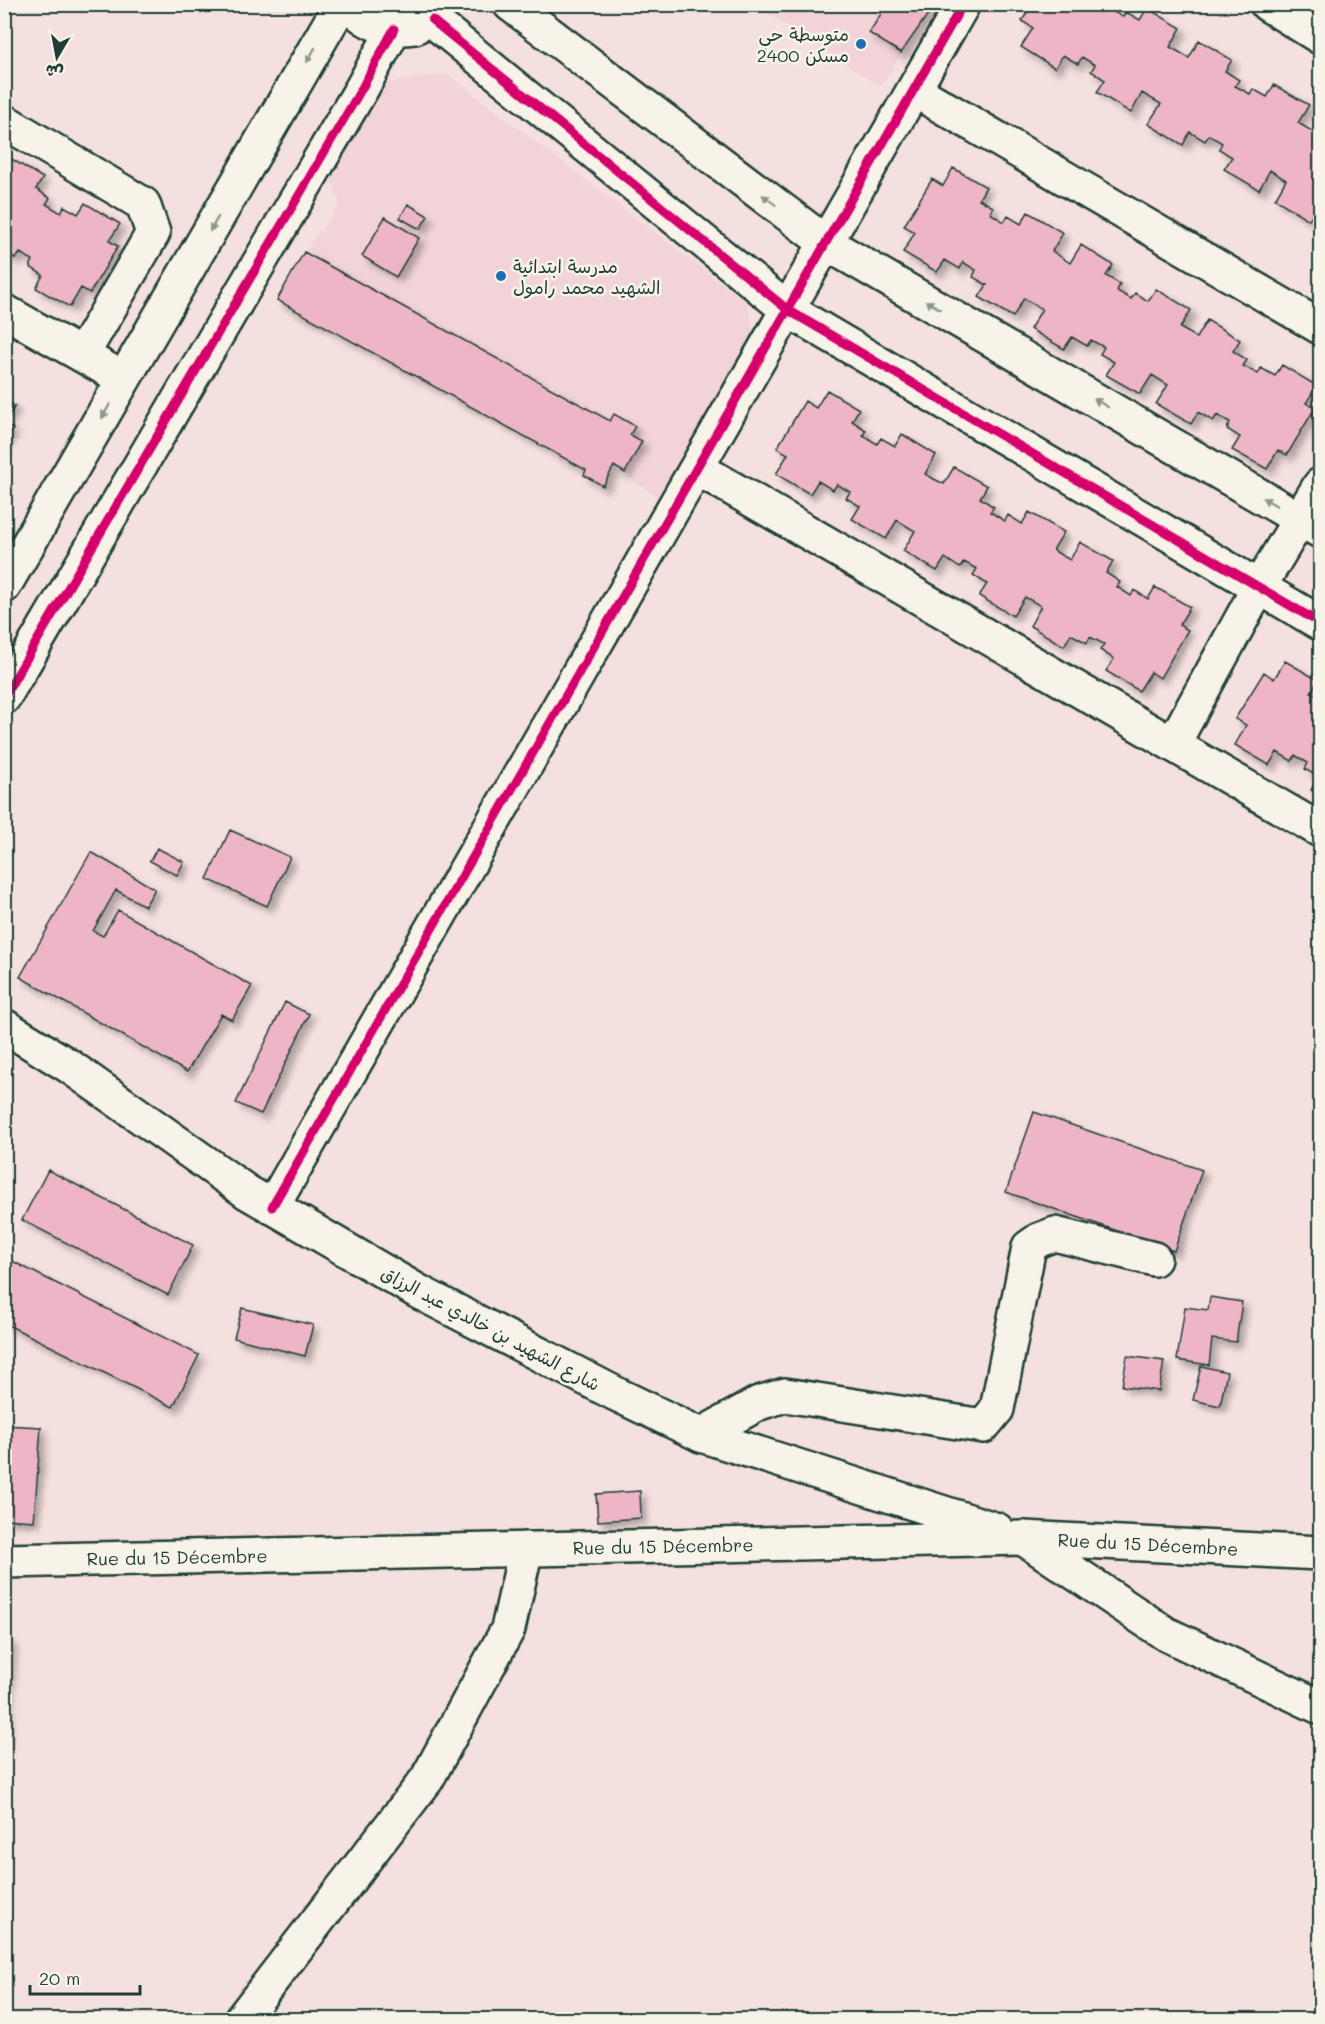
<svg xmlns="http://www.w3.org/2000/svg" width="1325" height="2024" viewBox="0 0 1325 2024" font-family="Mali,'Playpen Sans Arabic',sans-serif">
<defs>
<filter id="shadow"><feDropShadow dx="5.5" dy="5.5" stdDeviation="3" flood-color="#0004"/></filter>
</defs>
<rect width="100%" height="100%" fill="#f4e0de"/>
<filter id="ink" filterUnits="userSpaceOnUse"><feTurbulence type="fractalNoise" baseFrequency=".0167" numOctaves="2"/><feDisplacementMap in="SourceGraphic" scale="12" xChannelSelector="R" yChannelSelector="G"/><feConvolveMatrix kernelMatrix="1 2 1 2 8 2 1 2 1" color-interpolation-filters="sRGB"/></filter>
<g filter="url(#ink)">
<path fill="#f2d3d7" d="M 755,5 L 935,5 L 880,86 Z
M 447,74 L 747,303 L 757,344 L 667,503 L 614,467 L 603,486 L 584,475 L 586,470 L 277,300 L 304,252 L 340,205 L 330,176 L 386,83 Z"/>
<path fill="#eeb5c7" stroke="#1f3d34" stroke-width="1.5" filter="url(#shadow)" d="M 877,4 L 935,4 L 901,53 L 869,33 L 881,14 L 874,9 Z
M 1032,4 L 1110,4 L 1108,9 L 1123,17 L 1126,12 L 1140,20 L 1147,8 L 1181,28 L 1170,47 L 1179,52 L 1189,58 L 1199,40 L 1232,60 L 1225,71 L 1239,80 L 1235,86 L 1250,94 L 1253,89 L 1267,97 L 1274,85 L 1309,105 L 1298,123 L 1315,133 L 1320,124 L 1320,210 L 1316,207 L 1309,220 L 1275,199 L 1286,180 L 1270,170 L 1259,190 L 1224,169 L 1232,157 L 1219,149 L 1222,143 L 1209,135 L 1205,141 L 1190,132 L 1183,145 L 1148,124 L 1161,104 L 1142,93 L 1131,113 L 1097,92 L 1105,80 L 1091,71 L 1095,65 L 1082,57 L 1078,64 L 1063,55 L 1055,68 L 1021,47 L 1033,28 L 1022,21 Z
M 10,158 L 43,178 L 36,189 L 50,198 L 46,204 L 61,213 L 64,206 L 78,214 L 85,203 L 120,224 L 109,241 L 118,246 L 90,293 L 81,288 L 70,307 L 36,288 L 43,275 L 30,267 L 33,260 L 20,253 L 16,259 L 4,252 L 4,168 Z
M 953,168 L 986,187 L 979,199 L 993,207 L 990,213 L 1004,222 L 1008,216 L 1021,224 L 1028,212 L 1063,233 L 1052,251 L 1070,263 L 1081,245 L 1113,265 L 1106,276 L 1120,284 L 1117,291 L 1131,299 L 1135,293 L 1148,301 L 1156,289 L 1191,310 L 1180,328 L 1189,333 L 1196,338 L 1207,320 L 1240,340 L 1233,351 L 1247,360 L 1243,366 L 1258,374 L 1261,368 L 1275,376 L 1282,365 L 1317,386 L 1306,403 L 1315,408 L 1287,455 L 1278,450 L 1267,469 L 1232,450 L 1240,437 L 1227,429 L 1230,422 L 1217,415 L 1213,421 L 1198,412 L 1191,424 L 1156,404 L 1168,385 L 1152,375 L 1140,394 L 1106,375 L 1114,362 L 1100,354 L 1104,347 L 1091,340 L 1087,346 L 1072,337 L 1064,349 L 1030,329 L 1042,309 L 1024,298 L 1013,317 L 979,297 L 987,285 L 973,277 L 976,270 L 963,262 L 960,269 L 945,260 L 937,272 L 903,252 L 915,232 L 904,226 L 932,179 L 943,186 Z
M 408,204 L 428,216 L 420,229 L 400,218 Z
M 385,217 L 419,238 L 396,277 L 362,256 Z
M 304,252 L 610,421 L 614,414 L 635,426 L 630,435 L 642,441 L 625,473 L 614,466 L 603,486 L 584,475 L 586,470 L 277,300 Z
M 827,390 L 859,409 L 852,421 L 866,430 L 863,435 L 877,444 L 881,438 L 895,446 L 902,434 L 936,455 L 925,474 L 934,479 L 944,484 L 954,467 L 987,486 L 980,498 L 994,507 L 990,512 L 1005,521 L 1008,515 L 1022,524 L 1029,512 L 1064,532 L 1053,550 L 1061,555 L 1070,560 L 1080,542 L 1113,561 L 1106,573 L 1120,582 L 1117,587 L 1131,596 L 1134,590 L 1148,599 L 1155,587 L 1190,607 L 1179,625 L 1188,630 L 1160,678 L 1151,672 L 1139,691 L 1106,671 L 1114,659 L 1100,650 L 1104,644 L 1090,637 L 1087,643 L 1071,634 L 1064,646 L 1030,626 L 1041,606 L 1025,597 L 1013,616 L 979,596 L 987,584 L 973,575 L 977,569 L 964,562 L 960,568 L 945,558 L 937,571 L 903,551 L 915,531 L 897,520 L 886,539 L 852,519 L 860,506 L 846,498 L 850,492 L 837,484 L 833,490 L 818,481 L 810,494 L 776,474 L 788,454 L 777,448 L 805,401 L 816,408 Z
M 4,400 L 15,406 L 4,423 Z
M 4,424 L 13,429 L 4,443 Z
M 1285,661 L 1318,680 L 1311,692 L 1320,698 L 1320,796 L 1311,790 L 1318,777 L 1305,769 L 1308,763 L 1295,755 L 1292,761 L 1277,752 L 1269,765 L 1235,745 L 1246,725 L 1235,719 L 1264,672 L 1274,679 Z
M 230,830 L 290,857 L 267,906 L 207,879 Z
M 157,848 L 184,862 L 177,875 L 150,861 Z
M 91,852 L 155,889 L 145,906 L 116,890 L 93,931 L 103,936 L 118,910 L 252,986 L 232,1020 L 221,1014 L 187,1072 L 20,977 Z
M 285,1002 L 309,1014 L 261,1114 L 236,1103 Z
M 1034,1112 L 1202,1170 L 1174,1251 L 1006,1192 Z
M 48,1170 L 193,1245 L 168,1295 L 22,1220 Z
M 4,1257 L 199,1355 L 173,1407 L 4,1323 Z
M 1210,1297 L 1242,1302 L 1236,1342 L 1212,1339 L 1209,1365 L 1177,1360 L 1185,1307 L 1208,1310 Z
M 242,1308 L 313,1325 L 305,1356 L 234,1338 Z
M 1127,1356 L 1164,1361 L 1159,1391 L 1122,1386 Z
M 1201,1366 L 1227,1372 L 1220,1406 L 1193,1400 Z
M 4,1425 L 41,1427 L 34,1521 L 4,1519 Z
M 640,1491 L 641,1518 L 598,1521 L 596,1494 Z
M 4,1639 L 11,1640 L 4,1754 Z
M 422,2016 L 519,2020 L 422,2020 Z"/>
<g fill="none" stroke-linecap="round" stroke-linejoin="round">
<defs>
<path id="minor" d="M 350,4 C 367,25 389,31 415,27
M 510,4 L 826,243 L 1320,531
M 1267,4 L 1320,37
M 432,20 L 788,310 L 1320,623
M 914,90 L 1320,327
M 4,121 L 143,204 L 153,233 L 82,355
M 4,311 L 124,379
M 697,468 L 1320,830
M 4,586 L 341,4
M 4,697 L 362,88 L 394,29
M 1173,744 L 1259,587 L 1320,485
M 272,1207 L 963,4
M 701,1435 L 759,1403 L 785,1395 L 983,1426 L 997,1409 L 1029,1247 L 1039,1240 L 1055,1234 L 1154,1259
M 1023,1538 L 1166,1634 L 1320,1707
M 241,2020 L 427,1779 L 508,1629 L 526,1549"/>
<path id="major" d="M 4,1026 L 69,1066 L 247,1192 L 419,1292 L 616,1394 L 701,1435 L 997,1530
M 4,1561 L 1023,1538 L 1320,1553"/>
</defs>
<use href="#minor" stroke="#1f3d34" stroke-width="38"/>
<use href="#major" stroke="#1f3d34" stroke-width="38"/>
<use href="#minor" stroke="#f7f3e8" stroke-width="33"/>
<use href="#major" stroke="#f7f3e8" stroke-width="33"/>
<defs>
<path id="cycleway" d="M 432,20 L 788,310 L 1320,623
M 4,697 L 362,88 L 394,29
M 272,1207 L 963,4"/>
</defs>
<use href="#cycleway" stroke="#f7f3e8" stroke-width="13"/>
<use href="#cycleway" stroke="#d6006c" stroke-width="9"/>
</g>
<defs><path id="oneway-solid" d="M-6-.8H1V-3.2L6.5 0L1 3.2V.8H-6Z" transform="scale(1.5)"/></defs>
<g fill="#8b988e">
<use href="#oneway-solid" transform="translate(311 55) rotate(120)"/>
<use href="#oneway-solid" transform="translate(769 200) rotate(-143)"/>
<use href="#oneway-solid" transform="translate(214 224) rotate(120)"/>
<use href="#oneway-solid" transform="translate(933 305) rotate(-150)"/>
<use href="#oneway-solid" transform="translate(1101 403) rotate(-150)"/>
<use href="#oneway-solid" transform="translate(106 411) rotate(120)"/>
<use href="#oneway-solid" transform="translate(1270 502) rotate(-150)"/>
</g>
</g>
<g fill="#1f6fb2" stroke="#f7f3e8" stroke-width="2">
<circle cx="861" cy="44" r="6"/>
<circle cx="501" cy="276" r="6"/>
</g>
<g text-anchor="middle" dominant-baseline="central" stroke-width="5" stroke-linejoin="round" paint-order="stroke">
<g font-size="18" fill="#1f3d34" stroke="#f7f3e8" text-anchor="end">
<text x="849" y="34">متوسطة حي<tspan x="849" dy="21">2400 مسكن</tspan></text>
<text x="513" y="266" text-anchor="start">مدرسة ابتدائية<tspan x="513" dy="21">الشهيد محمد رامول</tspan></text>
</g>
<g font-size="18" fill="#1f3d34" stroke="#f7f3e8">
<text transform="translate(491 1328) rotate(28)">شارع الشهيد بن خالدي عبد الرزاق</text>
<text transform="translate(1148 1544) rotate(3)">Rue du 15 Décembre</text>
<text transform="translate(663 1546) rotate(-1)">Rue du 15 Décembre</text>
<text transform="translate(177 1557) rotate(-1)">Rue du 15 Décembre</text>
</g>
</g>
<rect width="1325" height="2024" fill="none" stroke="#f7f3e8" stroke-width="24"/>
<rect x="12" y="12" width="1301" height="2000" fill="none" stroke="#1f3d34" stroke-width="2" filter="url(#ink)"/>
<g transform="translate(57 57) rotate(190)" stroke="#f7f3e8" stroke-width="4.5" paint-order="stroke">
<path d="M0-4.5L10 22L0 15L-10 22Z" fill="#1f3d34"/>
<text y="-9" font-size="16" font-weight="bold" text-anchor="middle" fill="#1f3d34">ش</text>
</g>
<path d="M30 1985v9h110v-9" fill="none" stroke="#1f3d34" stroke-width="3"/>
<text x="39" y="1985" font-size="18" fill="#1f3d34" stroke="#f7f3e8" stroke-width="4.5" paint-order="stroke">20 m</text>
</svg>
